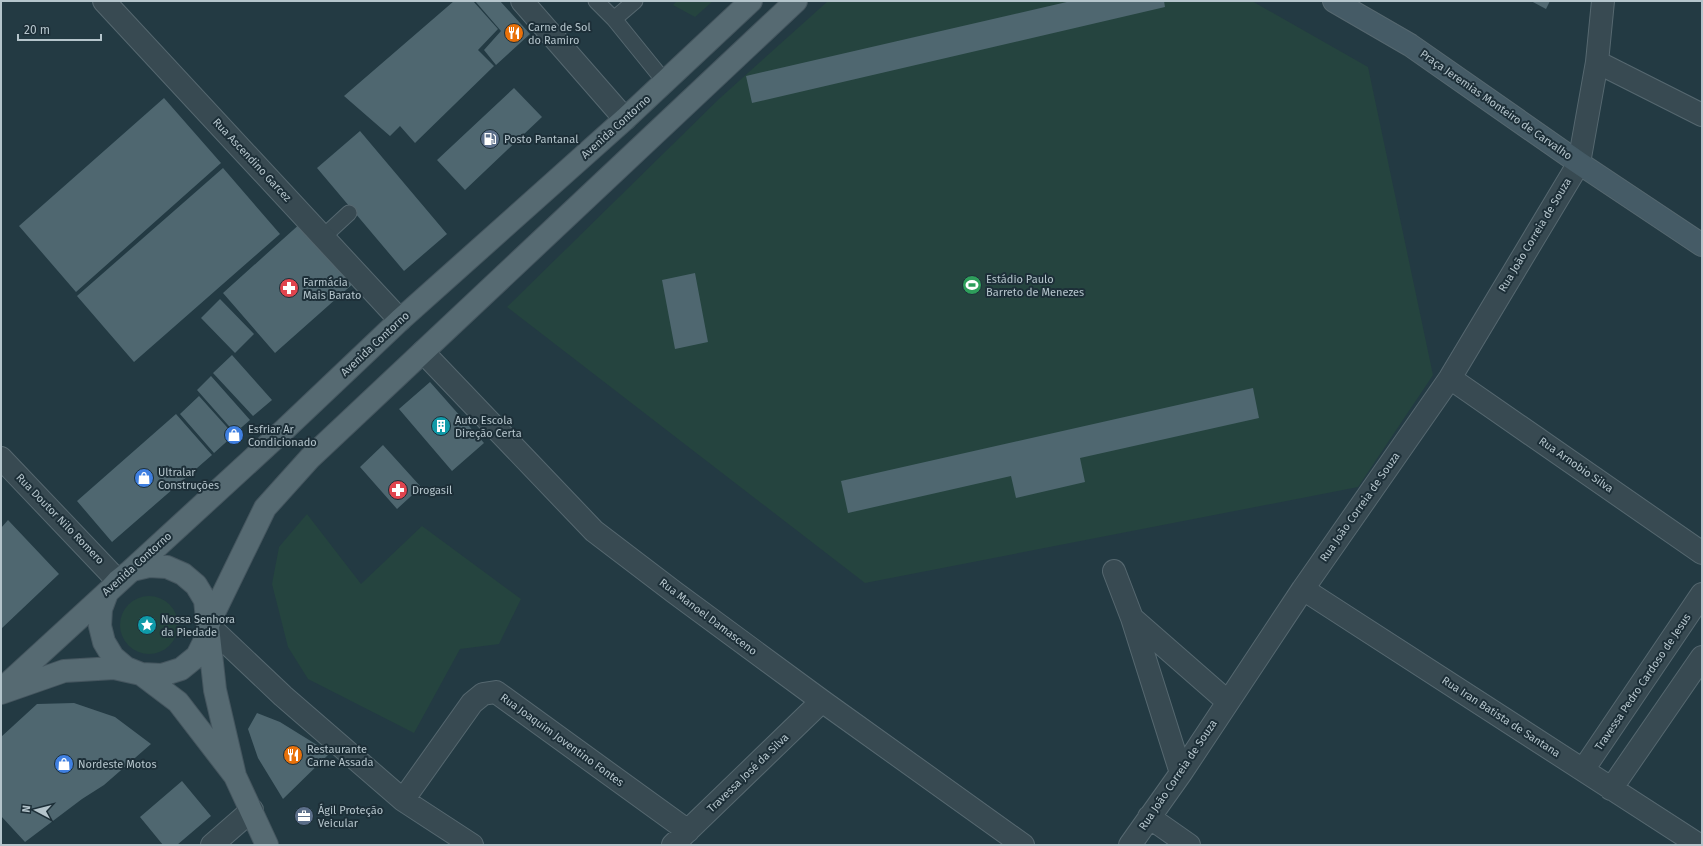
<svg xmlns="http://www.w3.org/2000/svg" width="1703" height="846" viewBox="0 0 1703 846" font-family="'Fira Sans',sans-serif">
<rect width="100%" height="100%" fill="#233a43"/>
<path fill="#25443f" d="M 677,1 L 713,1 L 695,17 L 673,5 Z
M 828,1 L 1252,1 L 1368,67 L 1433,375 L 1358,487 L 865,583 L 507,307 L 719,99 Z
M 307,514 L 361,584 L 422,526 L 521,599 L 499,644 L 460,649 L 414,733 L 308,679 L 288,647 L 272,584 L 279,547 Z
M120 625a29 29 0 1 1 58 0a29 29 0 1 1-58 0Z"/>
<path fill="#4f6770" d="M 454,1 L 473,1 L 498,29 L 478,50 L 494,66 L 415,143 L 400,126 L 390,136 L 344,96 Z
M 475,1 L 500,1 L 530,34 L 496,65 L 484,50 L 501,31 Z
M 1071,1 L 1164,1 L 1165,7 L 752,103 L 746,76 Z
M 1531,1 L 1550,1 L 1546,9 Z
M 514,88 L 542,117 L 465,190 L 437,160 Z
M 164,98 L 221,163 L 76,292 L 19,226 Z
M 360,131 L 447,234 L 404,271 L 317,168 Z
M 223,168 L 280,234 L 134,362 L 77,296 Z
M 302,222 L 355,282 L 275,353 L 223,293 Z
M 695,273 L 708,342 L 675,349 L 662,280 Z
M 220,299 L 254,334 L 235,353 L 201,318 Z
M 232,355 L 272,400 L 253,416 L 213,373 Z
M 211,376 L 250,420 L 235,433 L 197,390 Z
M 430,382 L 484,443 L 452,471 L 399,409 Z
M 1253,388 L 1259,418 L 1080,458 L 1085,482 L 1016,498 L 1011,476 L 848,513 L 841,481 Z
M 199,396 L 234,435 L 214,453 L 180,414 Z
M 176,414 L 212,455 L 112,542 L 77,501 Z
M 383,445 L 421,487 L 397,509 L 360,467 Z
M 8,520 L 59,574 L 1,629 L 1,528 Z
M 74,703 L 115,717 L 151,744 L 104,785 L 82,799 L 25,842 L 1,816 L 1,737 L 37,704 Z
M 257,713 L 280,722 L 330,753 L 283,799 L 258,758 L 248,729 Z
M 182,781 L 211,816 L 177,845 L 163,845 L 140,817 Z"/>
<g fill="none" stroke-linecap="round" stroke-linejoin="round">
<defs>
<path id="lane" d="M 596,1 L 614,19 L 665,82
M 614,19 L 635,1
M 323,237 L 349,213"/>
<path id="street" d="M 104,1 L 400,320
M 522,1 L 625,119
M 1597,62 L 1702,115
M 423,352 L 594,531 L 674,592 L 822,701 L 1023,845
M 1450,378 L 1702,553
M 1,458 L 118,581
M 1114,571 L 1132,618 L 1181,773
M 1303,589 L 1699,845
M 1132,618 L 1228,702
M 208,625 L 283,696 L 403,800 L 472,845
M 1583,770 L 1702,594
M 1611,789 L 1702,657
M 403,800 L 472,703 L 483,694 L 496,692 L 688,831
M 1149,817 L 1189,845
M 212,845 L 252,810
M 673,845 L 822,701
M 1130,845 L 1181,773 L 1303,589 L 1450,378 L 1579,163 L 1597,62 L 1603,1"/>
<path id="secondary" d="M 1334,1 L 1410,45 L 1579,163 L 1702,245"/>
<path id="primary" d="M 3,688 L 283,431 L 400,320 L 625,119 L 751,1
M 1,693 L 64,671 L 114,668 L 141,674 L 162,675 L 181,669 L 197,656 L 206,638 L 208,625 L 265,508 L 310,458 L 796,1
M 235,776 L 215,690 L 205,600 L 196,585 L 183,574 L 167,567 L 149,566 L 132,570 L 118,581 L 107,593 L 101,609 L 100,626 L 104,642 L 113,657 L 126,668 L 141,674 L 178,702 L 235,776 L 267,845"/>
</defs>
<use href="#lane" stroke="#566870" stroke-width="17"/>
<use href="#street" stroke="#566870" stroke-width="24"/>
<use href="#secondary" stroke="#566870" stroke-width="24"/>
<use href="#primary" stroke="#45565f" stroke-width="24"/>
<use href="#lane" stroke="#384a52" stroke-width="15"/>
<use href="#street" stroke="#384a52" stroke-width="22"/>
<use href="#secondary" stroke="#455b66" stroke-width="22"/>
<use href="#primary" stroke="#566a72" stroke-width="22"/>
</g>
<defs>
<symbol id="restaurant-disc" viewBox="-11 -11 22 22"><circle r="9.5" fill="#e8710a" stroke="#1d2f38"/><path d="M-5-6h1v4h1v-4h1v4h1v-4h1v5L-1.5 .5V6h-2V.5L-5-1ZM5-6V6H3V1.5H1.5Q1.5-4 5-6Z" fill="#fff"/></symbol>
<symbol id="fuel-disc" viewBox="-11 -11 22 22"><circle r="9.5" fill="#5c6f8a" stroke="#1d2f38"/><path d="M-5.5-6h7V0h2V4h1.3V-2.5L3-4.5l.8-.8L6-3V5H2.5V1h-1V6h-7ZM-4.2-4.7v3.2H.2V-4.7Z" fill="#fff"/></symbol>
<symbol id="stadium-disc" viewBox="-11 -11 22 22"><circle r="9.5" fill="#2e9e5b" stroke="#1d2f38"/><path d="M0-5a6.5 5 0 1 0 0 10a6.5 5 0 1 0 0-10ZM-3.5-1.8h7v3.6h-7Z" fill="#fff"/></symbol>
<symbol id="pharmacy-disc" viewBox="-11 -11 22 22"><circle r="9.5" fill="#e0444e" stroke="#1d2f38"/><path d="M-2-6h4v4h4v4h-4v4h-4v-4h-4v-4h4Z" fill="#fff"/></symbol>
<symbol id="building-disc" viewBox="-11 -11 22 22"><circle r="9.5" fill="#0f9aa8" stroke="#1d2f38"/><path d="M-4-6H4V6H1V3H-1V6H-4ZM-2.5-4.3h1.7v1.8h-1.7ZM.8-4.3h1.7v1.8H.8ZM-2.5-1h1.7V.8h-1.7ZM.8-1h1.7V.8H.8Z" fill="#fff"/></symbol>
<symbol id="shop-disc" viewBox="-11 -11 22 22"><circle r="9.5" fill="#3f7fe0" stroke="#1d2f38"/><path d="M-5-2.5h2.3a2.7 3.5 0 0 1 5.4 0H5L5.5 6h-11ZM-1.5-2.5h3a1.5 2.3 0 0 0-3 0Z" fill="#fff"/></symbol>
<symbol id="sight-disc" viewBox="-11 -11 22 22"><circle r="9.5" fill="#0f9aa8" stroke="#1d2f38"/><path d="M0-6L1.8-2.2L6-1.7L2.9 1.2L3.7 5.4L0 3.3L-3.7 5.4L-2.9 1.2L-6-1.7L-1.8-2.2Z" fill="#fff"/></symbol>
<symbol id="office-disc" viewBox="-11 -11 22 22"><circle r="9.5" fill="#5c6f8a" stroke="#1d2f38"/><path d="M-6-3h4V-5.5h4V-3h4V5H-6ZM-1-4.5V-3h2v-1.5ZM-6 0V1H6V0Z" fill="#fff"/></symbol>
</defs>
<g fill-rule="evenodd">
<use href="#restaurant-disc" x="503" y="22" width="22" height="22"/>
<use href="#fuel-disc" x="479" y="128" width="22" height="22"/>
<use href="#stadium-disc" x="961" y="274" width="22" height="22"/>
<use href="#pharmacy-disc" x="278" y="277" width="22" height="22"/>
<use href="#building-disc" x="430" y="415" width="22" height="22"/>
<use href="#shop-disc" x="223" y="424" width="22" height="22"/>
<use href="#shop-disc" x="133" y="467" width="22" height="22"/>
<use href="#pharmacy-disc" x="387" y="479" width="22" height="22"/>
<use href="#sight-disc" x="136" y="614" width="22" height="22"/>
<use href="#restaurant-disc" x="282" y="744" width="22" height="22"/>
<use href="#shop-disc" x="53" y="753" width="22" height="22"/>
<use href="#office-disc" x="293" y="805" width="22" height="22"/>
</g>
<g text-anchor="middle" dominant-baseline="central" stroke-width="4" stroke-linejoin="round" paint-order="stroke">
<g font-size="11" fill="#b5c5cc" stroke="#1d2f38" text-anchor="start">
<text x="528" y="27">Carne de Sol<tspan x="528" dy="13">do Ramiro</tspan></text>
<text x="504" y="139">Posto Pantanal</text>
<text x="986" y="279">Estádio Paulo<tspan x="986" dy="13">Barreto de Menezes</tspan></text>
<text x="303" y="282">Farmácia<tspan x="303" dy="13">Mais Barato</tspan></text>
<text x="455" y="420">Auto Escola<tspan x="455" dy="13">Direção Certa</tspan></text>
<text x="248" y="429">Esfriar Ar<tspan x="248" dy="13">Condicionado</tspan></text>
<text x="158" y="472">Ultralar<tspan x="158" dy="13">Construções</tspan></text>
<text x="412" y="490">Drogasil</text>
<text x="161" y="619">Nossa Senhora<tspan x="161" dy="13">da Piedade</tspan></text>
<text x="307" y="749">Restaurante<tspan x="307" dy="13">Carne Assada</tspan></text>
<text x="78" y="764">Nordeste Motos</text>
<text x="318" y="810">Ágil Proteção<tspan x="318" dy="13">Veicular</tspan></text>
</g>
<g font-size="11" fill="#b5c5cc" stroke="#1d2f38">
<text transform="translate(1496 105) rotate(35)">Praça Jeremias Monteiro de Carvalho</text>
<text transform="translate(616 127) rotate(-42)">Avenida Contorno</text>
<text transform="translate(252 160) rotate(47)">Rua Ascendino Garcez</text>
<text transform="translate(1535 235) rotate(-59)">Rua João Correia de Souza</text>
<text transform="translate(375 344) rotate(-43)">Avenida Contorno</text>
<text transform="translate(1576 465) rotate(35)">Rua Arnobio Silva</text>
<text transform="translate(1360 507) rotate(-55)">Rua João Correia de Souza</text>
<text transform="translate(60 519) rotate(46)">Rua Doutor Nilo Romero</text>
<text transform="translate(137 564) rotate(-42)">Avenida Contorno</text>
<text transform="translate(708 617) rotate(37)">Rua Manoel Damasceno</text>
<text transform="translate(1643 682) rotate(-56)">Travessa Pedro Cardoso de Jesus</text>
<text transform="translate(1501 717) rotate(33)">Rua Iran Batista de Santana</text>
<text transform="translate(562 740) rotate(36)">Rua Joaquim Joventino Fontes</text>
<text transform="translate(748 773) rotate(-44)">Travessa José da Silva</text>
<text transform="translate(1178 775) rotate(-56)">Rua João Correia de Souza</text>
</g>
</g>
<rect width="1703" height="846" fill="none" stroke="#b5c5cc" stroke-width="4"/>
<g transform="translate(36 810) rotate(277)" stroke="#1d2f38" stroke-width="3" paint-order="stroke">
<path d="M0-3L7 15L0 10L-7 15Z" fill="#b5c5cc"/>
<text y="-6" font-size="11" font-weight="bold" text-anchor="middle" fill="#b5c5cc">N</text>
</g>
<path d="M18 34v6h83v-6" fill="none" stroke="#b5c5cc" stroke-width="2"/>
<text x="24" y="34" font-size="12" fill="#b5c5cc" stroke="#1d2f38" stroke-width="3" paint-order="stroke">20 m</text>
</svg>
